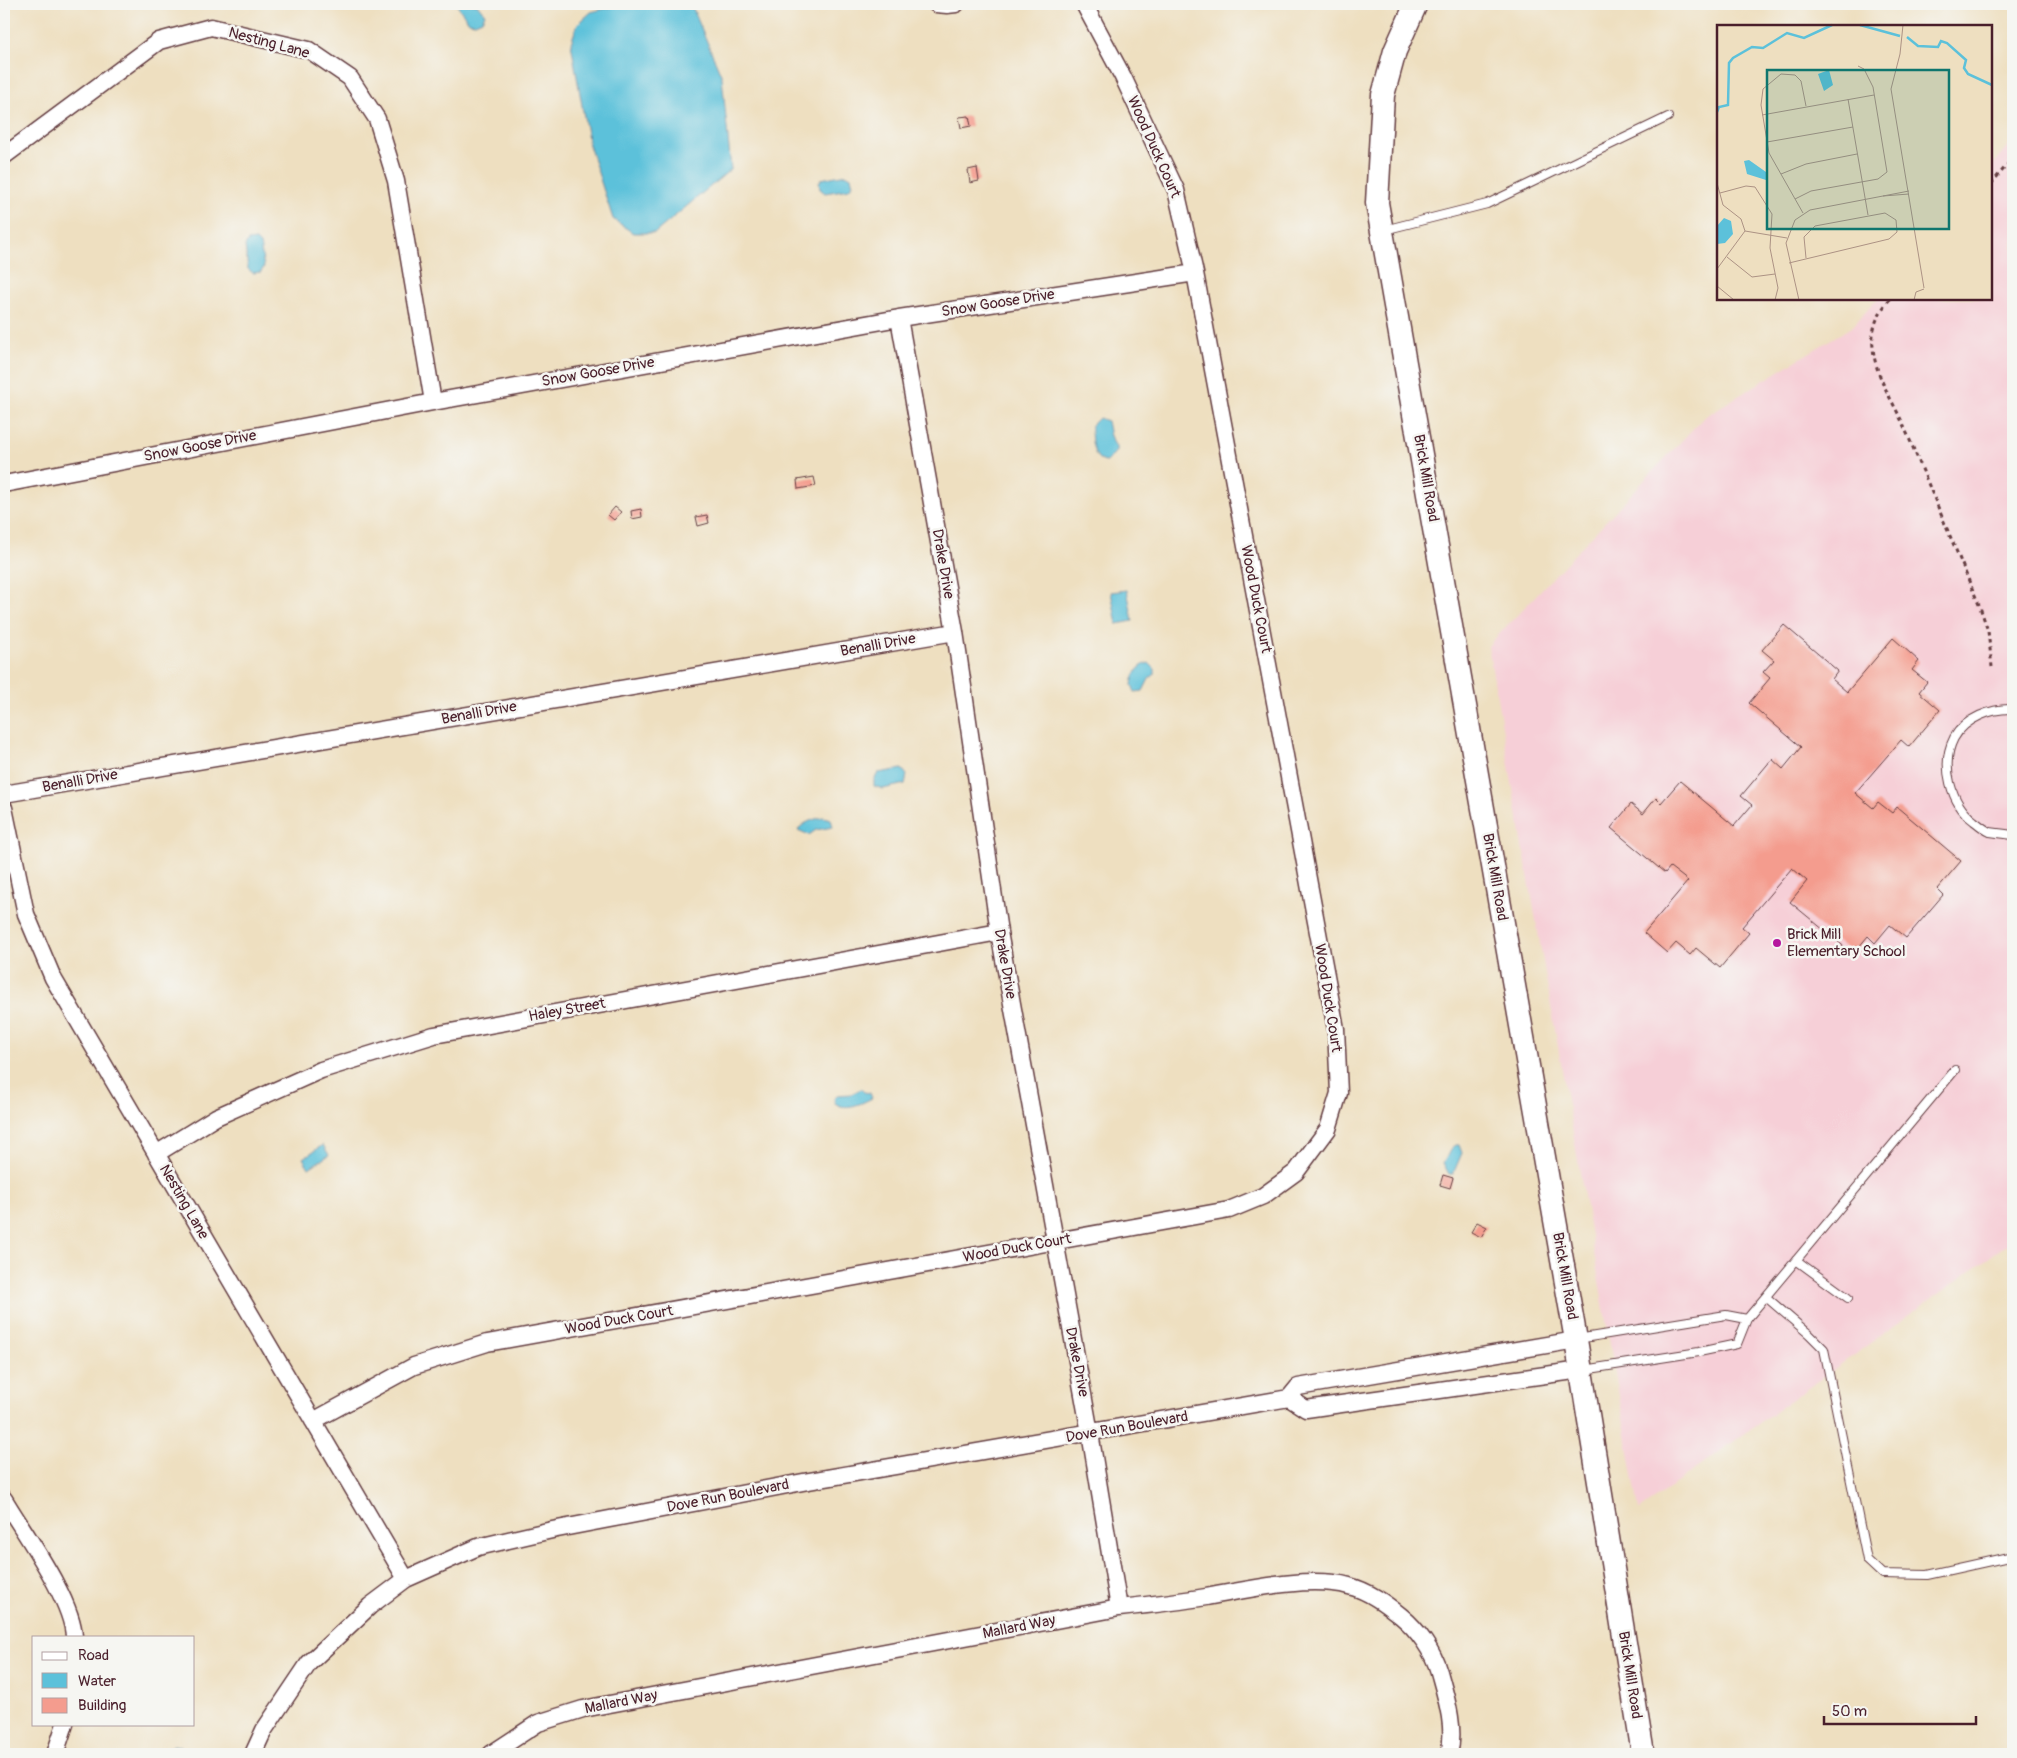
<svg xmlns="http://www.w3.org/2000/svg" width="2017" height="1758" viewBox="0 0 2017 1758" font-family="Pangolin,sans-serif">
<rect width="100%" height="100%" fill="#f6f6f2"/>
<filter id="ink" filterUnits="userSpaceOnUse"><feTurbulence type="fractalNoise" baseFrequency=".02" numOctaves="2"/><feDisplacementMap in="SourceGraphic" scale="10" xChannelSelector="R" yChannelSelector="G"/><feConvolveMatrix kernelMatrix="1 2 1 2 8 2 1 2 1" color-interpolation-filters="sRGB"/></filter>
<filter id="wash" filterUnits="userSpaceOnUse"><feTurbulence type="fractalNoise" baseFrequency=".0096" numOctaves="4" result="noise"/><feDisplacementMap in="SourceGraphic" scale="20" xChannelSelector="R" yChannelSelector="G"/><feGaussianBlur stdDeviation="1.12" result="paint"/><feColorMatrix in="noise" values="0 0 0 0 0 0 0 0 0 0 0 0 0 0 0 0 0 1.4 0 .05"/><feComposite in="paint" operator="in"/></filter>
<g filter="url(#wash)">
<rect width="100%" height="100%" fill="#eedfc0"/>
<path fill="#f6cfd7" d="M 2013,141 L 2013,1240 L 1639,1510 L 1488,646 L 1704,417 L 1853,326 L 1877,299 L 1991,299 L 1991,167 Z"/>
<path fill="#5cc1da" stroke="#537082" d="M 456,4 L 477,4 L 485,14 L 482,20 L 475,23 L 469,22 Z
M 623,4 L 691,4 L 722,77 L 731,169 L 655,233 L 633,233 L 613,219 L 589,145 L 571,43 L 577,25 L 591,12 Z
M 846,174 L 851,177 L 853,184 L 849,189 L 825,193 L 820,189 L 819,183 L 821,179 Z
M 256,240 L 260,244 L 264,267 L 261,272 L 253,273 L 248,269 L 245,246 L 248,241 Z
M 1099,418 L 1107,421 L 1110,436 L 1116,447 L 1116,451 L 1107,462 C 1092,462 1091,437 1091,426 Z
M 1127,590 L 1133,621 L 1117,624 L 1111,592 Z
M 1149,663 L 1155,669 L 1155,674 L 1149,679 L 1143,691 L 1135,692 L 1132,685 C 1133,675 1138,665 1149,663 Z
M 902,769 L 907,775 L 905,784 L 883,789 L 874,786 L 874,780 L 878,773 Z
M 823,817 L 831,819 L 833,827 L 816,830 L 809,835 L 798,830 C 803,822 815,819 823,817 Z
M 861,1089 L 864,1092 L 870,1093 L 872,1098 C 861,1104 845,1111 835,1103 L 834,1099 L 837,1095 L 851,1094 Z
M 323,1145 L 329,1155 L 309,1168 L 303,1158 Z
M 1455,1145 L 1459,1145 L 1462,1153 L 1453,1174 L 1449,1174 L 1443,1163 C 1448,1157 1448,1150 1455,1145 Z
M 174,1745 L 181,1747 L 185,1754 L 167,1754 L 169,1748 Z"/>
<g id="blocks">
<path fill="#f49c8e" d="M 969,116 L 971,126 L 961,128 L 959,117 Z
M 977,168 L 979,181 L 970,183 L 968,170 Z
M 814,477 L 816,486 L 798,489 L 797,480 Z
M 615,507 L 621,512 L 614,520 L 608,515 Z
M 641,509 L 642,517 L 632,519 L 631,511 Z
M 707,515 L 709,523 L 698,526 L 696,517 Z
M 1784,625 L 1838,671 L 1832,679 L 1847,692 L 1893,638 L 1919,661 L 1912,670 L 1927,682 L 1919,692 L 1940,710 L 1909,747 L 1901,740 L 1855,793 L 1873,808 L 1878,802 L 1892,813 L 1897,807 L 1961,861 L 1937,889 L 1943,895 L 1906,938 L 1890,925 L 1875,943 L 1868,936 L 1853,954 L 1790,902 L 1807,881 L 1792,868 L 1742,927 L 1749,933 L 1720,968 L 1696,948 L 1690,955 L 1676,943 L 1667,953 L 1644,933 L 1688,881 L 1670,867 L 1665,873 L 1611,828 L 1631,804 L 1643,814 L 1656,798 L 1661,803 L 1680,781 L 1734,826 L 1752,805 L 1741,796 L 1772,759 L 1783,769 L 1801,747 L 1749,703 L 1770,678 L 1763,672 L 1774,660 L 1762,650 Z
M 1443,1175 L 1453,1178 L 1450,1188 L 1440,1185 Z
M 1477,1222 L 1487,1227 L 1481,1237 L 1471,1232 Z"/>
</g>
</g>
<g filter="url(#ink)">
<use href="#blocks" fill-opacity="0" stroke="#633c41" stroke-width="1"/>
<g fill="none" stroke-linecap="round" stroke-linejoin="round">
<defs>
<path id="lane" d="M 1384,230 L 1487,204 L 1668,117
M 2013,709 C 1992,708 1965,718 1954,738 C 1940,765 1951,804 1974,821 C 1979,825 1985,830 1990,832 C 1998,833 2006,834 2013,835
M 1796,1260 L 1848,1298
M 1766,1297 L 1809,1334 L 1824,1349 L 1867,1560 L 1882,1574 L 1927,1575 L 2013,1556
M 1577,1339 L 1726,1315 L 1747,1319
M 1583,1370 L 1699,1352 L 1737,1344 L 1747,1319 L 1955,1070"/>
<path id="street" d="M 936,4 L 947,5 L 956,4
M 4,156 L 159,41 L 211,27 L 309,50 L 350,78 L 377,119 L 396,181 L 433,402
M 899,318 L 955,632 L 999,932 L 1090,1433 L 1119,1608
M 4,484 L 433,402 L 899,318 L 1195,273
M 4,794 L 955,632
M 4,808 L 26,914 L 53,978 L 406,1579
M 156,1154 L 216,1117 L 321,1070 L 434,1035 L 999,932
M 1289,1398 L 1306,1409 L 1581,1370
M 313,1421 L 414,1366 L 487,1343 L 1229,1210 L 1263,1196 L 1296,1172 L 1328,1129 L 1339,1093 L 1336,1029 L 1195,273 L 1176,190 L 1123,77 L 1084,4
M 4,1499 C 24,1533 73,1600 74,1637
M 55,1754 L 65,1724
M 253,1754 L 264,1730 L 309,1663 L 370,1606 L 406,1579 L 478,1547 L 552,1530 L 803,1482 L 1289,1398 L 1298,1387 L 1576,1340
M 491,1754 L 538,1723 L 583,1709 L 1119,1608 C 1148,1605 1177,1602 1206,1597 C 1246,1590 1310,1575 1349,1586 C 1369,1591 1386,1604 1401,1616 C 1418,1630 1433,1651 1439,1672 C 1446,1697 1456,1728 1449,1754"/>
<path id="secondary" d="M 1416,4 L 1395,51 L 1383,95 L 1377,203 L 1576,1340 L 1643,1754"/>
</defs>
<use href="#lane" stroke="#633c41" stroke-width="10"/>
<use href="#street" stroke="#633c41" stroke-width="19"/>
<use href="#secondary" stroke="#633c41" stroke-width="25"/>
<path stroke="#633c41" stroke-width="3" stroke-dasharray="4 4" stroke-linecap="butt" d="M 1991,184 L 2013,158
M 1890,299 C 1878,313 1871,328 1873,347 C 1875,376 1892,399 1903,424 C 1929,485 1954,546 1980,607 L 1988,631 L 1992,667"/>
<use href="#lane" stroke="#fff" stroke-width="8"/>
<use href="#street" stroke="#fff" stroke-width="16"/>
<use href="#secondary" stroke="#fff" stroke-width="22"/>
</g>
</g>
<circle fill="#b5179e" stroke="#f6f6f2" stroke-width="2" cx="1777" cy="943" r="5"/>
<g text-anchor="middle" dominant-baseline="central" stroke-width="5" stroke-linejoin="round" paint-order="stroke">
<g font-size="15" fill="#4a1f2b" stroke="#f6f6f2">
<text transform="translate(269 43) rotate(15)">Nesting Lane</text>
<text transform="translate(1154 147) rotate(66)">Wood Duck Court</text>
<text transform="translate(998 303) rotate(-9)">Snow Goose Drive</text>
<text transform="translate(598 372) rotate(-10)">Snow Goose Drive</text>
<text transform="translate(200 446) rotate(-11)">Snow Goose Drive</text>
<text transform="translate(1426 478) rotate(80)">Brick Mill Road</text>
<text transform="translate(943 564) rotate(80)">Drake Drive</text>
<text transform="translate(1256 599) rotate(79)">Wood Duck Court</text>
<text transform="translate(878 645) rotate(-10)">Benalli Drive</text>
<text transform="translate(479 713) rotate(-10)">Benalli Drive</text>
<text transform="translate(80 781) rotate(-10)">Benalli Drive</text>
<text transform="translate(1495 877) rotate(80)">Brick Mill Road</text>
<text transform="translate(1005 964) rotate(80)">Drake Drive</text>
<text transform="translate(1328 998) rotate(81)">Wood Duck Court</text>
<text transform="translate(567 1010) rotate(-10)">Haley Street</text>
<text transform="translate(184 1202) rotate(60)">Nesting Lane</text>
<text transform="translate(1017 1248) rotate(-10)">Wood Duck Court</text>
<text transform="translate(1565 1276) rotate(80)">Brick Mill Road</text>
<text transform="translate(619 1320) rotate(-10)">Wood Duck Court</text>
<text transform="translate(1077 1362) rotate(79)">Drake Drive</text>
<text transform="translate(1127 1427) rotate(-10)">Dove Run Boulevard</text>
<text transform="translate(728 1496) rotate(-11)">Dove Run Boulevard</text>
<text transform="translate(1019 1627) rotate(-11)">Mallard Way</text>
<text transform="translate(1630 1675) rotate(81)">Brick Mill Road</text>
<text transform="translate(621 1702) rotate(-11)">Mallard Way</text>
</g>
<g font-size="15" fill="#4a1f2b" stroke="#f6f6f2" text-anchor="start">
<text x="1787" y="934">Brick Mill<tspan x="1787" dy="17">Elementary School</tspan></text>
</g>
</g>
<g transform="translate(1717 25)">
<rect width="275" height="275" fill="#eedfc0"/>
<path d="M 112,45 L 116,60 L 107,66 L 101,49 ZM 32,135 L 49,147 L 49,155 L 30,149 L 27,136 ZM 7,193 L 14,196 L 16,209 L 8,218 L 0,219 L 0,201 Z" fill="#5cc1da"/>
<path fill="none" stroke="#5cc1da" stroke-width="2.5" d="M 143,0 L 183,11M 190,12 L 201,21 L 221,22 L 224,16 L 230,18 L 249,35 L 247,43 L 251,49 L 275,60M 0,87 L 2,82 L 11,80 L 12,38 L 16,33 L 35,22 L 46,23 L 70,8 L 87,13 L 115,0"/>
<path fill="none" stroke="#ac9284" stroke-width="1" d="M 186,0 L 183,29 L 174,64 L 207,263M 131,74 L 151,190M 45,90 L 157,70M 50,117 L 136,102M 64,149 L 89,139 L 140,129M 0,158 L 6,180 L 24,194 L 28,206 L 0,244M 3,168 L 29,161 L 38,162 L 55,189 L 53,223 L 61,263 L 58,275M 166,171 L 192,169M 78,174 L 94,166 L 161,154 L 170,147 L 156,62 L 147,44 L 141,41M 86,188 L 52,128 L 44,80 L 46,64 L 64,49 L 78,50 L 84,56 L 89,81M 28,206 L 70,213M 10,232 L 35,252 L 58,249M 72,238 L 172,214 L 180,207 L 179,195 L 168,188 L 98,201 L 87,212 L 89,233M 0,261 L 17,275M 82,275 L 69,218 L 78,195 L 93,185 L 192,166M 197,275 L 199,267 L 207,264"/>
<path fill="#0f766e" fill-opacity="0.15" stroke="#0f766e" stroke-width="2.5" d="M 50,45 L 232,45 L 232,204 L 50,204 Z"/>
<rect width="275" height="275" fill="none" stroke="#4a1f2b" stroke-width="2.5"/>
</g>
<rect width="2017" height="1758" fill="none" stroke="#f6f6f2" stroke-width="20"/>
<rect x="32" y="1636" width="162" height="90" fill="#f6f6f2" stroke="#b1a0a2"/>
<rect x="42" y="1652" width="25" height="8" fill="#ffffff" stroke="#b1a0a2"/>
<text x="78" y="1660" font-size="15" fill="#4a1f2b">Road</text>
<rect x="42" y="1673" width="25" height="15" fill="#5cc1da" stroke="#b1a0a2"/>
<text x="78" y="1686" font-size="15" fill="#4a1f2b">Water</text>
<rect x="42" y="1698" width="25" height="15" fill="#f49c8e" stroke="#b1a0a2"/>
<text x="78" y="1710" font-size="15" fill="#4a1f2b">Building</text>
<path d="M1824 1716v8h152v-8" fill="none" stroke="#4a1f2b" stroke-width="2.5"/>
<text x="1832" y="1716" font-size="15" fill="#4a1f2b" stroke="#f6f6f2" stroke-width="4" paint-order="stroke">50 m</text>
</svg>
